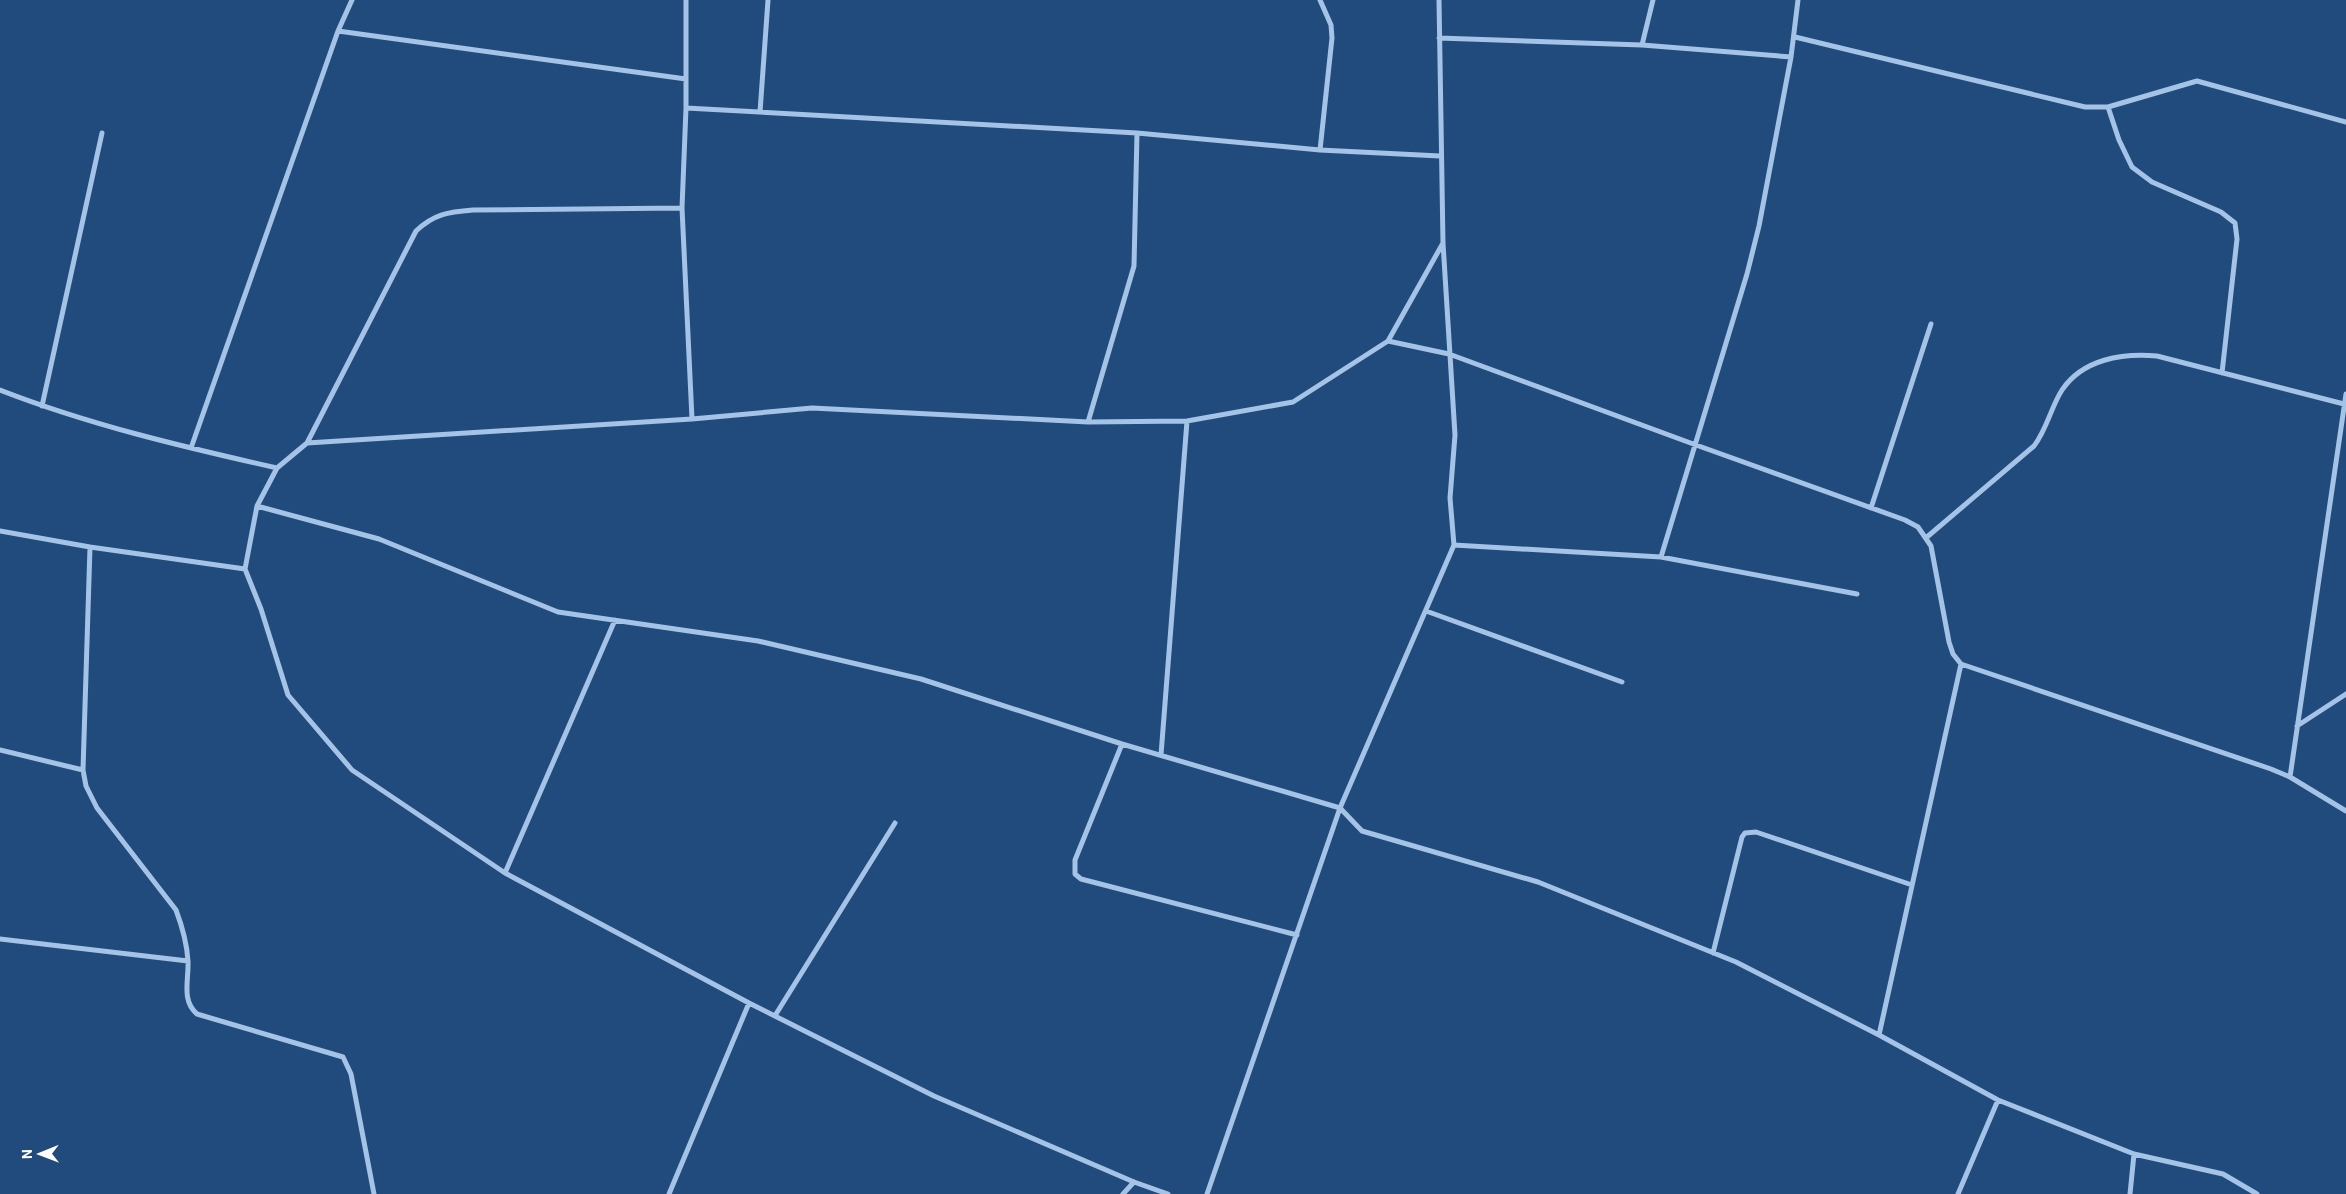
<svg xmlns="http://www.w3.org/2000/svg" width="2346" height="1194" viewBox="0 0 2346 1194" font-family="Roboto,sans-serif">
<rect width="100%" height="100%" fill="#214b7c"/>
<g fill="none" stroke-linecap="round" stroke-linejoin="round">
<path stroke="#a4c3e6" stroke-width="5" d="M 686,0 L 686,108 L 682,208 L 692,419
M 338,31 L 686,79
M 1795,37 L 2085,107 L 2108,107 L 2197,81 L 2346,122
M 1439,38 L 1642,45 L 1791,57
M 1642,45 L 1653,0
M 2108,107 L 2119,140 L 2132,167 L 2152,182 L 2221,212 L 2235,223 L 2237,239 L 2222,373
M 686,108 L 1137,133 L 1320,150 L 1440,156
M 760,112 L 768,0
M 1320,150 L 1332,38 L 1331,25 L 1320,0
M 1388,341 L 1449,354 L 1696,445 L 1905,520 L 1918,527 L 1931,546 L 1949,642 L 1953,654 L 1961,664 L 2271,769 L 2290,777 L 2346,811
M 0,390 C 90,425 184,447 277,468 L 257,506 L 379,539 L 558,612 L 758,641 L 921,679 L 1122,744 L 1340,808 L 1362,831 L 1538,882 L 1736,962 L 1879,1035 L 1998,1100 L 2134,1154 L 2223,1174 L 2257,1194
M 42,406 L 102,133
M 1088,422 L 1134,266 L 1137,133
M 307,443 L 416,231 C 434,214 448,212 473,210 L 682,208
M 191,448 L 338,31 L 352,0
M 277,468 L 307,443 L 692,419 L 812,408 L 1088,422 L 1187,421 L 1293,402 L 1388,341 L 1443,243
M 1871,508 L 1931,324
M 0,531 L 90,547 L 245,569 L 261,609 L 288,695 L 352,770 L 505,873 L 749,1003 L 934,1096 L 1134,1182 L 1168,1194
M 1927,537 L 2034,446 C 2047,429 2051,407 2062,390 C 2083,359 2122,353 2157,356 L 2344,404
M 1454,545 L 1661,557 L 1857,594
M 90,547 L 83,770 L 86,786 L 97,808 L 176,910 C 182,926 187,944 188,961 C 189,980 181,1000 197,1014 L 343,1057 L 351,1074 L 374,1194
M 1661,557 L 1747,274 L 1759,226 L 1791,57 L 1798,0
M 245,569 L 257,506
M 1426,611 L 1622,682
M 2297,726 L 2346,694
M 1122,744 L 1075,860 L 1075,874 L 1081,879 L 1297,935
M 0,750 L 83,770
M 1161,755 L 1187,421
M 2290,777 L 2346,394
M 505,873 L 615,620
M 0,939 L 188,961
M 1713,953 L 1742,837 L 1745,833 L 1756,832 L 1912,885
M 776,1014 L 895,823
M 1879,1035 L 1961,664
M 669,1194 L 749,1003
M 1123,1194 L 1134,1182
M 1207,1194 L 1340,808 L 1454,545 L 1450,498 L 1455,435 L 1443,243 L 1439,0
M 1958,1194 L 1998,1100
M 2130,1194 L 2134,1154"/>
</g>
<g transform="translate(40 1154) rotate(269)" stroke="#214b7c" stroke-width="4" paint-order="stroke">
<path d="M0-4L9 19L0 12L-9 19Z" fill="#ffffff"/>
<text y="-8" font-size="14" font-weight="bold" text-anchor="middle" fill="#ffffff">N</text>
</g>
</svg>
